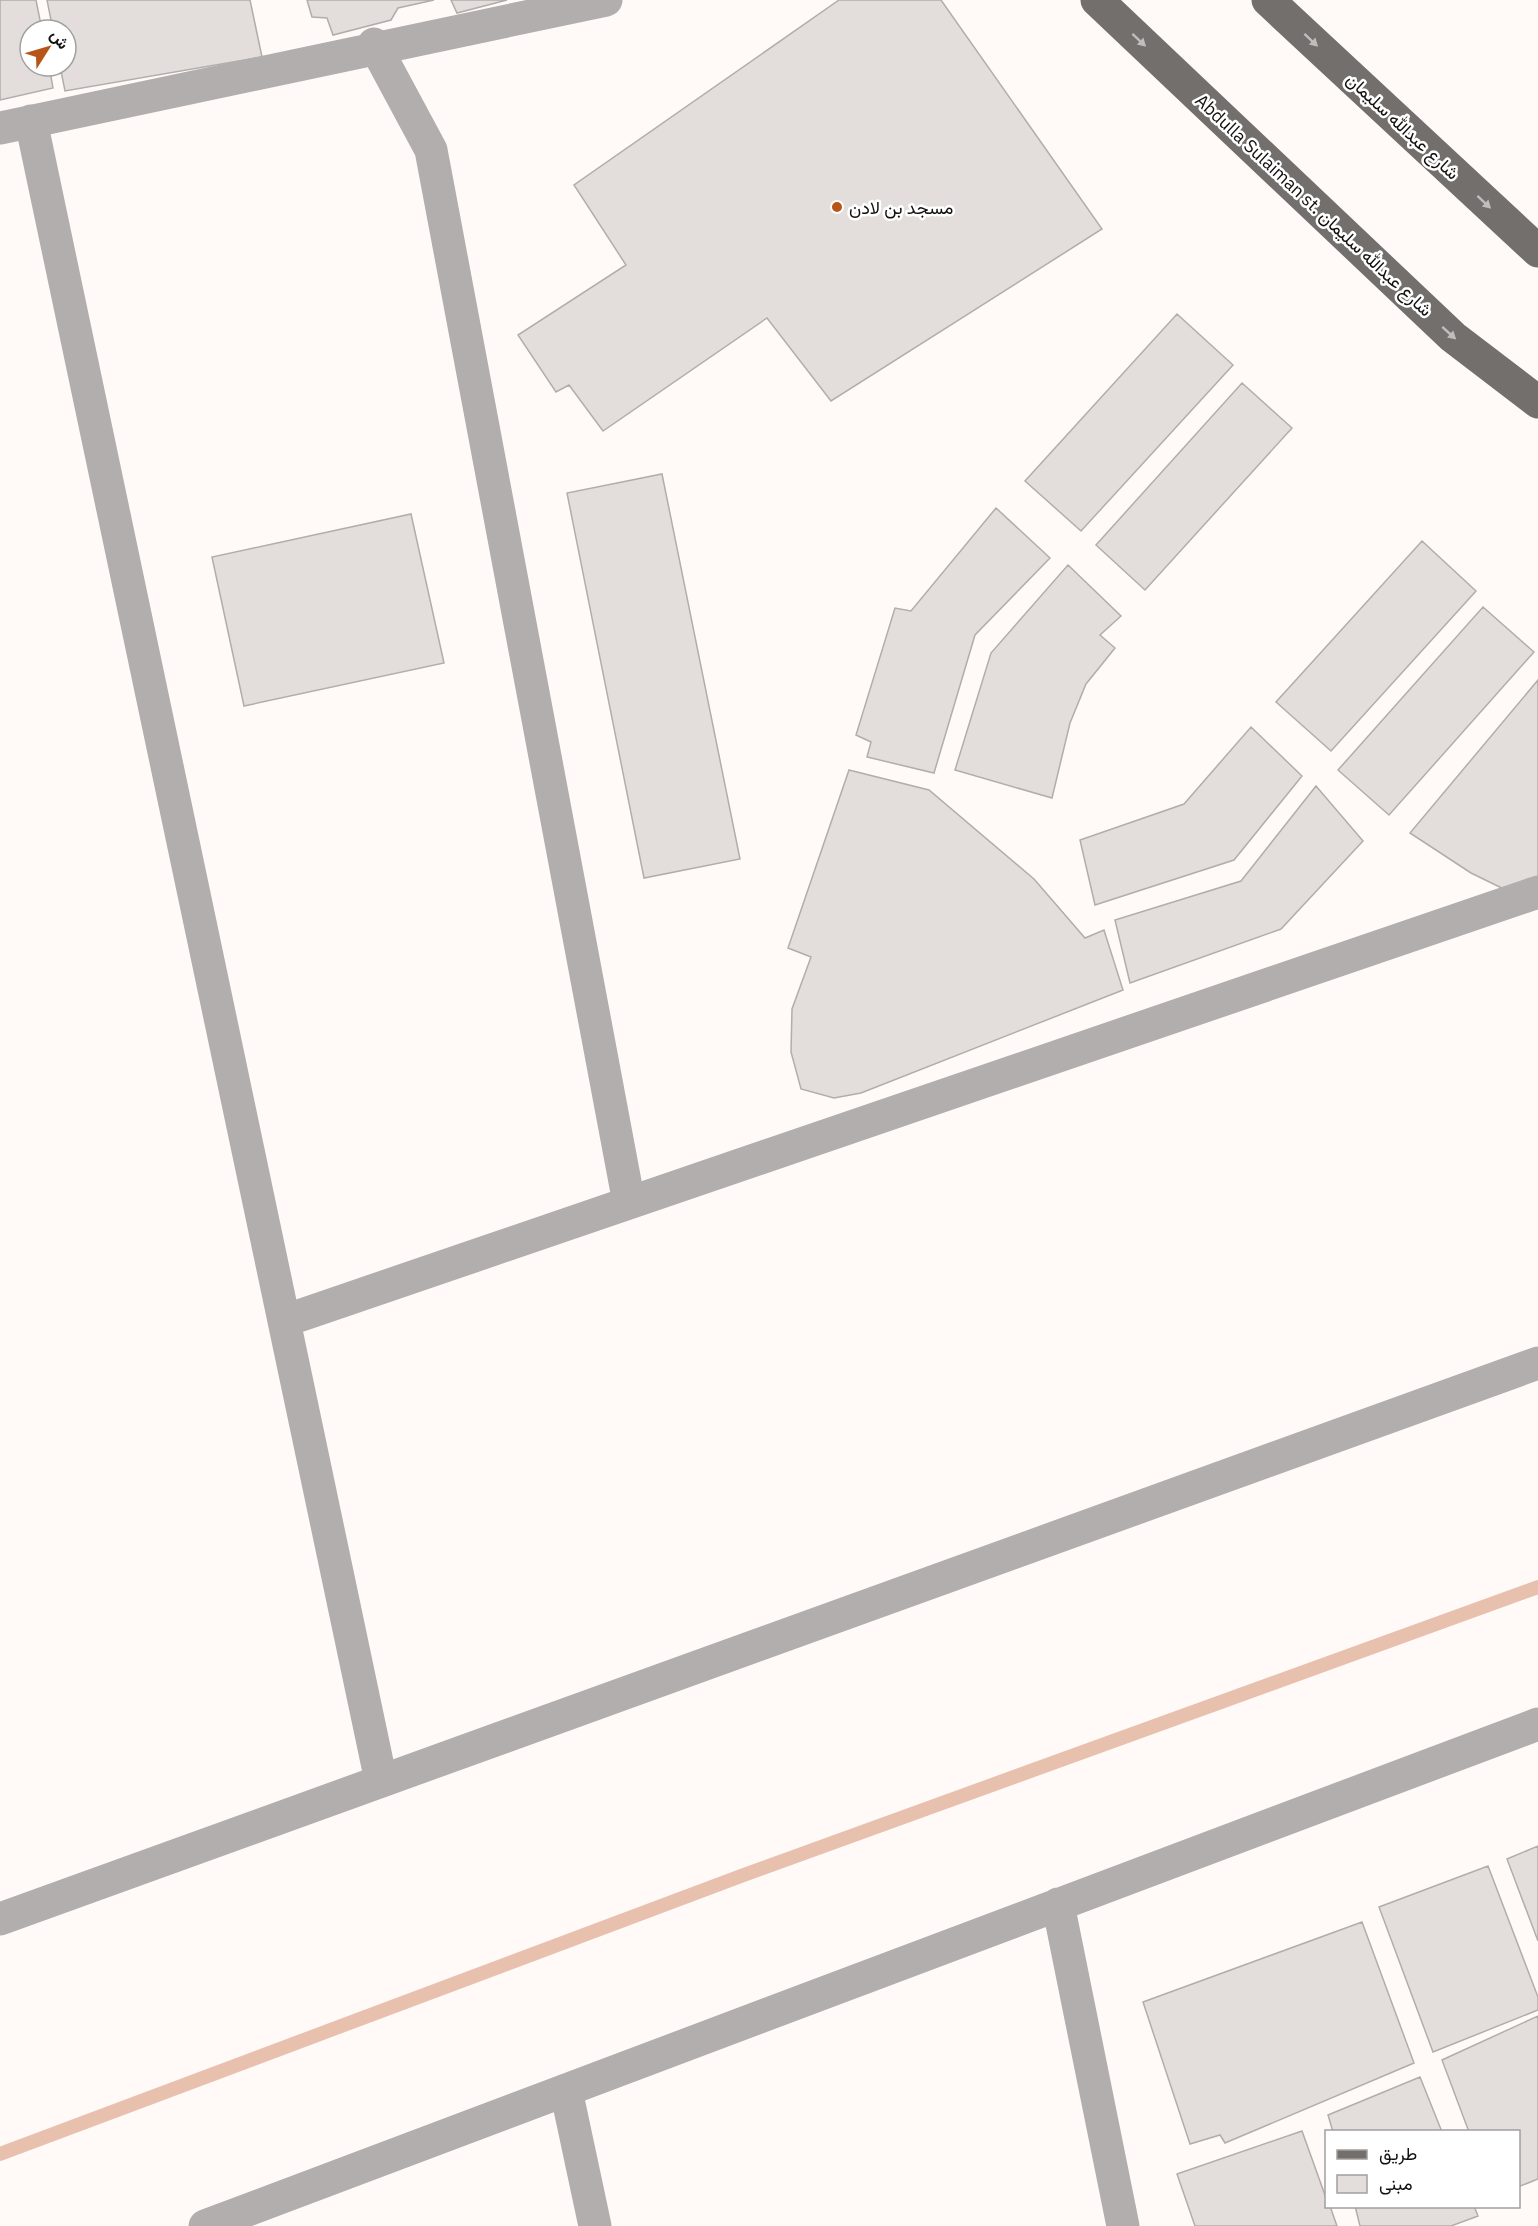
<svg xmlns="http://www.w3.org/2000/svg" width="1538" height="2226" viewBox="0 0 1538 2226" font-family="'IBM Plex Sans',Vazirmatn,sans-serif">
<rect width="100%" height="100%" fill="#fffaf8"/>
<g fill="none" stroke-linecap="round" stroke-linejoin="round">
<path stroke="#e8c0ae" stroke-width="14" d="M 0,2154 L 741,1876 L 1538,1587"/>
</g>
<path fill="#e3dedb" stroke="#b2adab" stroke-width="1.5" d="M 0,0 L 36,0 L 42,30 L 30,30 L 30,66 L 49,66 L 53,88 L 0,100 Z
M 47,0 L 250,0 L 262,57 L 65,91 L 60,66 L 66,66 L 66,30 L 53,30 Z
M 307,0 L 434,0 L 398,8 L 391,20 L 333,35 L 327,18 L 312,17 Z
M 451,0 L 507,0 L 457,13 Z
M 839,0 L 941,0 L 1102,229 L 831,401 L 767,318 L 603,431 L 569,385 L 556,392 L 518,335 L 626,265 L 574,185 Z
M 1177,314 L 1233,365 L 1081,531 L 1025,481 Z
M 1242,383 L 1292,428 L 1145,590 L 1096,545 Z
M 662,474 L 740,859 L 644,878 L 567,493 Z
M 996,508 L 1050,558 L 975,635 L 934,773 L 867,757 L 871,742 L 856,735 L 895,608 L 911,611 Z
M 411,514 L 444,663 L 244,706 L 212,557 Z
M 1422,541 L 1476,591 L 1331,751 L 1276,702 Z
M 1068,565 L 1121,616 L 1100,635 L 1115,648 L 1086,684 L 1070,723 L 1052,798 L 955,770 L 991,653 Z
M 1483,607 L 1534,652 L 1389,815 L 1338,770 Z
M 1538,680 L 1538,899 L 1514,894 L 1471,873 L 1410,833 Z
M 1251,727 L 1302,776 L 1234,860 L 1095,905 L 1080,840 L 1184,804 Z
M 849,770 L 929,790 L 1034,879 L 1085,938 L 1104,930 L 1123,990 L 861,1093 L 834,1098 L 801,1089 L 791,1052 L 792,1009 L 811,957 L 788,948 Z
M 1316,786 L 1363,841 L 1281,929 L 1130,983 L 1115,920 L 1241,881 Z
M 1538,1846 L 1538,1941 L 1507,1859 Z
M 1488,1866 L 1538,1997 L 1538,2010 L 1433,2052 L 1379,1907 Z
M 1362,1922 L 1414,2063 L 1225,2143 L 1220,2135 L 1190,2144 L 1143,2002 Z
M 1538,2016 L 1538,2179 L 1518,2187 L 1518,2132 L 1469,2132 L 1442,2060 Z
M 1420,2077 L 1442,2132 L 1333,2132 L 1328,2115 Z
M 1302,2131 L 1326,2198 L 1326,2206 L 1330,2206 L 1337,2226 L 1195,2226 L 1177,2174 Z
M 1355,2206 L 1474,2206 L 1478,2216 L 1451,2226 L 1360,2226 Z"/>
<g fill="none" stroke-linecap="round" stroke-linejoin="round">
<path stroke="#b1aead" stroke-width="33" d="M 374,44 L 431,150 L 629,1203
M 31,121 L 381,1781
M 0,128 L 606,0
M 284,1321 L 1538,892
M 1058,1904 L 1123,2226
M 0,1919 L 1538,1363
M 566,2090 L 595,2226
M 205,2226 L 1538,1724"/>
<path stroke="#736f6d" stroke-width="33" d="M 1097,0 L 1453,337 L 1538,402
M 1268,0 L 1538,251"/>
</g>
<defs><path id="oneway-solid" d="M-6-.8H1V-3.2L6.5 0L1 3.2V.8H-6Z" transform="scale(1.5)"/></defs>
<g fill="#c0bebd">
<use href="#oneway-solid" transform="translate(1139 40) rotate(43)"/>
<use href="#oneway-solid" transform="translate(1311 40) rotate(43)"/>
<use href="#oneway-solid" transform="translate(1484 202) rotate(43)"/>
<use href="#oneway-solid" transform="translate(1449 333) rotate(42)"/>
</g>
<circle fill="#b75519" stroke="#fff" stroke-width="2" cx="837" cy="207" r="6"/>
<g text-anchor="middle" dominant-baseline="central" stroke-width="5" stroke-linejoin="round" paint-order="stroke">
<g font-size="18" fill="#131110" stroke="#fff">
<text transform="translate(1403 126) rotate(43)">شارع عبدالله سليمان</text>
<text transform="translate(1314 205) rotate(43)">Abdulla Sulaiman st. شارع عبدالله سليمان</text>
</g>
<g font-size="18" fill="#131110" stroke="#fff" text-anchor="start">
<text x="849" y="207">مسجد بن لادن</text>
</g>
</g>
<rect x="1325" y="2130" width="195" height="78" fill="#ffffff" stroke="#a1a09f" stroke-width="1.5"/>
<rect x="1337" y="2150" width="30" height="9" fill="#736f6d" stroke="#a1a09f" stroke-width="1.5"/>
<text x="1379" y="2160" font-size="18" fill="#131110">طريق</text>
<rect x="1337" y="2175" width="30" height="18" fill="#e3dedb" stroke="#a1a09f" stroke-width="1.5"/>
<text x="1379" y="2190" font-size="18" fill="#131110">مبنى</text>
<g transform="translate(48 48) rotate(53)"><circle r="28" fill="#ffffff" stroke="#a1a09f" stroke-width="1.5"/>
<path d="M0-4.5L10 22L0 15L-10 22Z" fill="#b75519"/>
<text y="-9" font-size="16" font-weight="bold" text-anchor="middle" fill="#131110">ش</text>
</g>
</svg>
